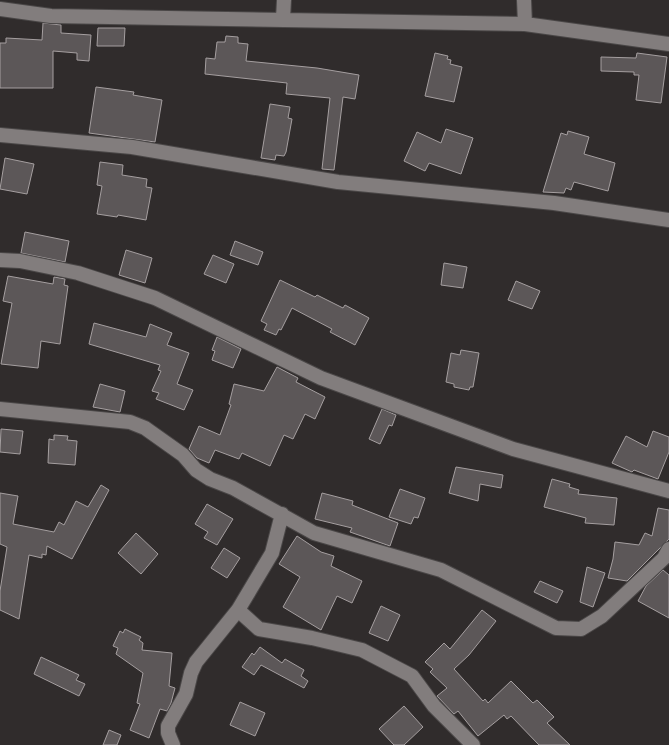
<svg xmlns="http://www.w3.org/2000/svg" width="669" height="745" viewBox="0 0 669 745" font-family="'Times New Roman',serif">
<rect width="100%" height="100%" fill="#302c2c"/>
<path fill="#5c5758" stroke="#a59fa0" d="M 43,23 L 61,25 L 61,33 L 91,35 L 89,61 L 77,60 L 77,53 L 53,51 L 53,88 L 0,88 L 0,43 L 6,43 L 6,38 L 42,40 Z
M 98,28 L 125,28 L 124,46 L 97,46 Z
M 226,36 L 238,37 L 238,43 L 248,44 L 246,61 L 317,68 L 359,75 L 355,99 L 343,97 L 334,170 L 322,169 L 330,98 L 286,94 L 287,83 L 205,74 L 206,58 L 215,59 L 217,42 L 225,42 Z
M 435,53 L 448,56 L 447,59 L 451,60 L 450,64 L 462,67 L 454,102 L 425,96 Z
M 637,53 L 667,57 L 661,103 L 636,100 L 639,75 L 634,75 L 634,72 L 601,71 L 601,57 L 636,58 Z
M 96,87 L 134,92 L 133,95 L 162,100 L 155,142 L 89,133 Z
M 270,104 L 290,107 L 288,118 L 292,119 L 286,152 L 284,156 L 276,155 L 275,160 L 261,158 Z
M 446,129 L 473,138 L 461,174 L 429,163 L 425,171 L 404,161 L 417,132 L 441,143 Z
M 568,131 L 589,137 L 584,154 L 615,163 L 608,191 L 574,182 L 571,190 L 566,188 L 564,193 L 543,192 L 561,133 L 567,135 Z
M 5,158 L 34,164 L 27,194 L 0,189 Z
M 100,162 L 123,165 L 122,175 L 147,179 L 146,187 L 152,188 L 146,220 L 118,215 L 117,217 L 97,214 L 102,186 L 97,185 Z
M 25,232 L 69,241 L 65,262 L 21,253 Z
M 235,241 L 263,252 L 258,265 L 230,255 Z
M 126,250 L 152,258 L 145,283 L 119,275 Z
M 213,255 L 234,264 L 226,283 L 204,274 Z
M 444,263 L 467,267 L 463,288 L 441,285 Z
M 8,276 L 53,284 L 54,277 L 65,279 L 64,285 L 68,286 L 60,344 L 41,341 L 38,368 L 1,364 L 12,303 L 3,301 Z
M 280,280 L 315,297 L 317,295 L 343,308 L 345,305 L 369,318 L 355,345 L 330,332 L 332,329 L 292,308 L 281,330 L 279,329 L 276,335 L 264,330 L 267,324 L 261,321 Z
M 516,281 L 540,291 L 532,309 L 508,300 Z
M 94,323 L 146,337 L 150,324 L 172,333 L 167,345 L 189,353 L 177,384 L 193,390 L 184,410 L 156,399 L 159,393 L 152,391 L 161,371 L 158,370 L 160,365 L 89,344 Z
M 217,337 L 241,349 L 233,368 L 212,360 L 215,351 L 212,350 Z
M 461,350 L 479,353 L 473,387 L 470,387 L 469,390 L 454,387 L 454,384 L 446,382 L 451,353 L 460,355 Z
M 277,367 L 298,378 L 296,382 L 325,397 L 315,419 L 305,414 L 293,439 L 284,435 L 270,466 L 242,453 L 239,459 L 215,450 L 209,463 L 197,458 L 189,449 L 199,426 L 220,435 L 231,405 L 229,404 L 234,384 L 264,391 Z
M 100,384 L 125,391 L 120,412 L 93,407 Z
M 382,409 L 396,415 L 392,426 L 389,425 L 380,444 L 369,439 Z
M 1,429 L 23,431 L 20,454 L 0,452 Z
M 653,431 L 669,437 L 669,452 L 658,479 L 634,470 L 632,472 L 612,463 L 626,436 L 647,447 Z
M 54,435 L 68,436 L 67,440 L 77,441 L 75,465 L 48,463 L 49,439 L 54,440 Z
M 456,467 L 503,475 L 501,488 L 480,484 L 478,501 L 449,493 Z
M 552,479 L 570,484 L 569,487 L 579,490 L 578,494 L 617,498 L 614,525 L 585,523 L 586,518 L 544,507 Z
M 101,485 L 109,490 L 72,559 L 47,546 L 46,555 L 42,554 L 42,558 L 29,555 L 19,619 L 0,610 L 0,591 L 7,547 L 0,544 L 0,493 L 18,496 L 13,524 L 54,532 L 59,522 L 64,525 L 76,501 L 88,507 Z
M 400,489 L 425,498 L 418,518 L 414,517 L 411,524 L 389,517 Z
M 322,493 L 353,501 L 352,505 L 398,523 L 390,546 L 350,532 L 352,528 L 315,519 Z
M 207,504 L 233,519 L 217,545 L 204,538 L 208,532 L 195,524 Z
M 658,508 L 669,510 L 669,539 L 627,581 L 608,578 L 613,559 L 615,542 L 639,545 L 645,533 L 652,536 Z
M 136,533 L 158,554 L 141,574 L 118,553 Z
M 297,536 L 321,552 L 334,556 L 331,566 L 362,581 L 352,603 L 337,596 L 321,630 L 283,607 L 300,577 L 279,564 Z
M 224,548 L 240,558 L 227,578 L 211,568 Z
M 587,567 L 605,573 L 593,607 L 580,602 Z
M 663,570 L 669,575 L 669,618 L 638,601 L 646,586 Z
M 540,581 L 563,591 L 557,603 L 534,592 Z
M 381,606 L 400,615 L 388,641 L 369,633 Z
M 482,610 L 496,621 L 469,655 L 454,669 L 483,701 L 485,699 L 488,703 L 511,681 L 533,703 L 537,700 L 554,717 L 547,723 L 570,745 L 539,745 L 511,716 L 507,719 L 504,715 L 478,736 L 458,711 L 454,714 L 437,696 L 447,688 L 430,672 L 433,669 L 425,662 L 444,643 L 450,649 Z
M 125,629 L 141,637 L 139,640 L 143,643 L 142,650 L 172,653 L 169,686 L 175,688 L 171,703 L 167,711 L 160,709 L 149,738 L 130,730 L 140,704 L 137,703 L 143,673 L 116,654 L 118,648 L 113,646 L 120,631 L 123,633 Z
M 260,647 L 282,663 L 285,659 L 304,670 L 301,676 L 308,681 L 304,688 L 261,665 L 254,675 L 242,667 L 252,653 L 254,655 Z
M 41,657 L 79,675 L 76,680 L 85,684 L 79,696 L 34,674 Z
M 240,702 L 265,713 L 255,736 L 230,725 Z
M 404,706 L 423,727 L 404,745 L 394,745 L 379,729 Z
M 109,730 L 121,735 L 117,745 L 103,745 Z"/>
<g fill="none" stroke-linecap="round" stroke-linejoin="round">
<defs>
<path id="minor" d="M 524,0 L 525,24
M 0,9 L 51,16 L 525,24 L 669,44
M 283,19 L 284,0
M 0,135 L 132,147 L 338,182 L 554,203 L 669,220
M 0,260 L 20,261 L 78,273 L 155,298 L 321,378 L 513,449 L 669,491
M 0,409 L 130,422 L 145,428 L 183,455 L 196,470 L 210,479 L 233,488 L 314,533 L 441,570 L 556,628 L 581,629 L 602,616 L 664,558 L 669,549
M 238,610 L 259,629 L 312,638 L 362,650 L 412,676 L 434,706 L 473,745
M 173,745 L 168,733 L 168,726 L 186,694 L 191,673 L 196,662 L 238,610 L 272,553 L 282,514"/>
</defs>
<use href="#minor" stroke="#4a4747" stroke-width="16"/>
<use href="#minor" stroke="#827d7d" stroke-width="14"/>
</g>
</svg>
